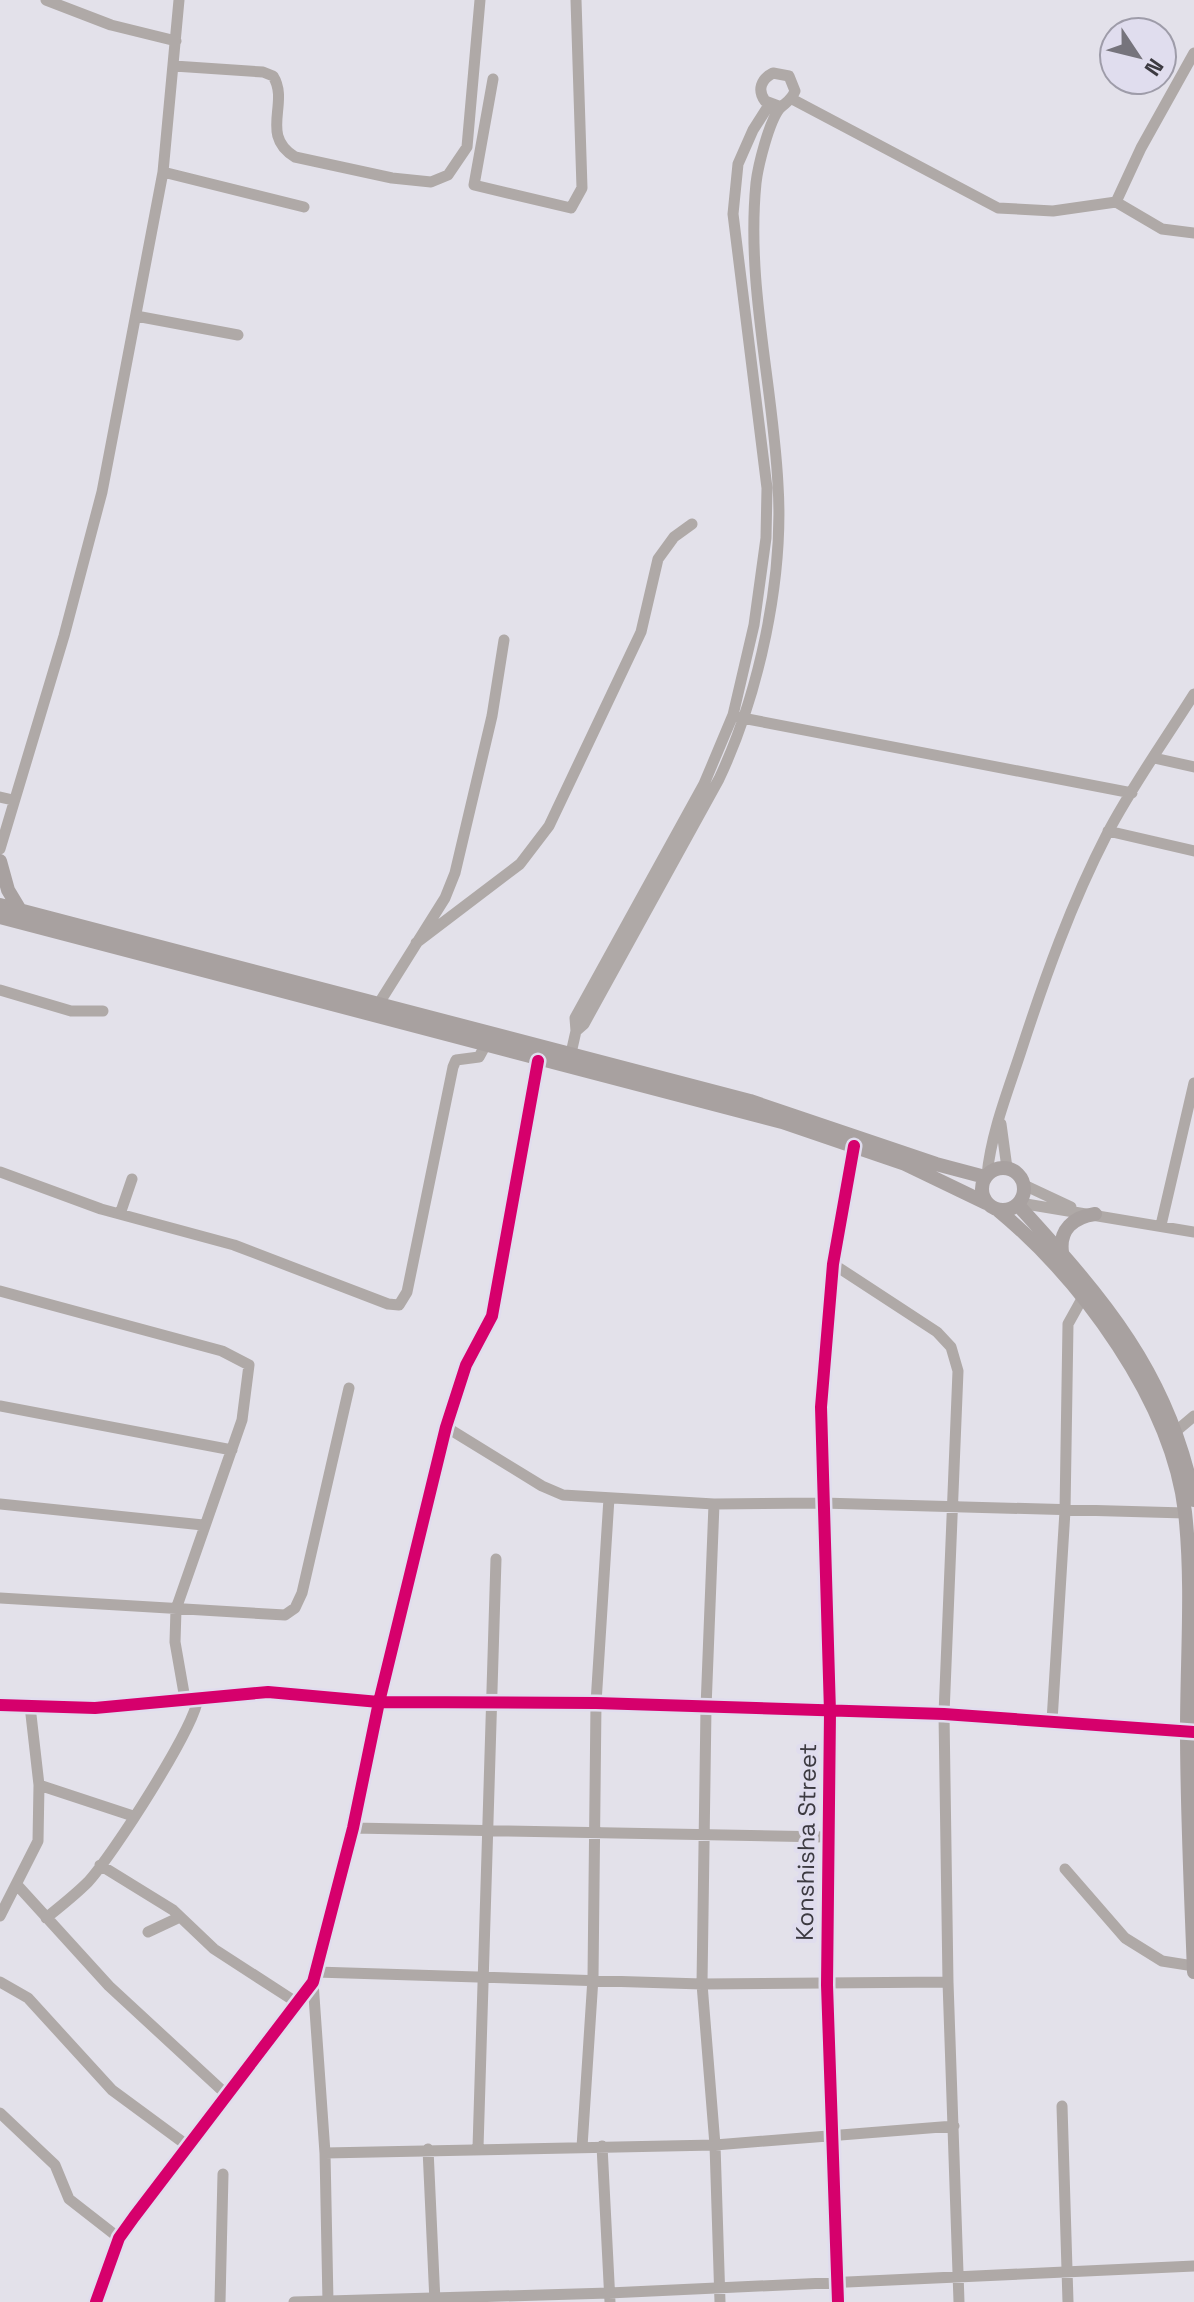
<svg xmlns="http://www.w3.org/2000/svg" width="1194" height="2302" viewBox="0 0 1194 2302" font-family="'Space Grotesk',sans-serif">
<rect width="100%" height="100%" fill="#e3e1ea"/>
<g fill="none" stroke-linecap="round" stroke-linejoin="round">
<path stroke="#afa9a7" stroke-width="11" d="M 46,0 L 111,25 L 176,41
M 174,66 L 263,72 L 273,76 C 290,103 259,135 295,157 L 392,178 L 431,182 L 448,175 L 467,147 L 480,0
M 493,79 L 474,185 L 571,208 L 582,188 L 576,0
M 792,99 L 998,208 L 1053,211 L 1116,202 L 1162,229 L 1194,233
M 163,172 L 304,207
M 1116,202 L 1141,148 L 1194,53
M 136,316 L 238,335
M 737,717 L 1132,793
M 1154,758 L 1194,767
M 0,797 L 13,800
M 1108,831 L 1194,851
M 0,849 L 64,636 L 102,492 L 163,172 L 179,0
M 416,943 L 520,864 L 549,826 L 641,632 L 658,559 L 674,537 L 692,524
M 0,990 L 71,1011 L 103,1011
M 376,1008 L 445,898 L 455,873 L 492,716 L 504,640
M 576,1031 L 584,1024 L 719,779 C 759,694 784,579 778,485 C 773,384 746,285 756,183 C 758,166 769,121 780,108 C 786,102 791,101 795,91 L 789,76 L 773,73 C 761,79 757,90 765,101 L 781,107
M 569,1062 L 576,1031 L 575,1018 L 704,784 L 733,715 L 754,625 L 766,538 L 767,488 L 733,214 L 738,164 L 753,130 L 769,105
M 1001,1124 L 1007,1168
M 0,1172 L 101,1209 L 234,1245 L 388,1304 L 399,1305 L 407,1292 L 453,1067 L 456,1060 L 479,1057 L 485,1046
M 987,1175 C 991,1133 1008,1091 1021,1051 C 1045,977 1071,904 1107,834 C 1132,786 1165,740 1194,694
M 1024,1185 L 1071,1207
M 1020,1203 L 1194,1232
M 120,1214 L 132,1179
M 1161,1225 L 1194,1083
M 833,1264 L 937,1332 L 951,1347 L 958,1371 L 944,1714 L 948,1982 L 959,2302
M 0,1291 L 222,1351 L 249,1365 L 242,1420 L 176,1609 L 175,1642 L 185,1699
M 0,1406 L 232,1450
M 446,1427 L 542,1486 L 563,1495 L 714,1504 L 822,1503 L 1185,1513
M 1175,1432 L 1194,1416
M 0,1504 L 203,1525
M 714,1504 L 706,1708 L 702,1984 L 715,2145 L 720,2302
M 0,1598 L 285,1615 L 295,1608 L 302,1593 L 349,1388
M 0,1705 L 95,1708 L 268,1692 L 379,1702 L 596,1703 L 944,1714 L 1193,1732
M 1052,1721 L 1065,1511 L 1068,1324 L 1083,1297
M 39,1785 L 133,1816
M 353,1828 L 827,1837
M 100,1865 L 173,1910 L 214,1949 L 299,2004
M 1065,1869 L 1125,1938 L 1162,1961 L 1194,1966
M 18,1886 L 109,1986 L 227,2095
M 0,1916 L 38,1841 L 39,1785 L 30,1706
M 46,1918 C 61,1906 75,1895 88,1882 C 112,1856 194,1729 198,1698
M 148,1932 L 180,1917
M 316,1972 L 702,1984 L 948,1982
M 0,1982 L 28,1998 L 112,2090 L 188,2146
M 313,1982 L 325,2153 L 328,2302
M 1062,2106 L 1068,2302
M 0,2113 L 55,2165 L 69,2199 L 119,2238
M 602,2146 L 610,2302
M 582,2147 L 593,1978 L 596,1703 L 609,1498
M 478,2148 L 496,1559
M 428,2149 L 435,2302
M 325,2153 L 715,2145 L 954,2126
M 96,2302 L 119,2238 L 134,2217 L 313,1982 L 353,1828 L 379,1702 L 446,1427 L 466,1365 L 492,1316 L 538,1061
M 220,2302 L 223,2174
M 294,2302 L 609,2293 L 1194,2266
M 838,2302 L 827,1985 L 830,1712 L 821,1407 L 833,1264 L 854,1146"/>
<path stroke="#a8a1a0" stroke-width="14" d="M 0,861 L 8,890 L 20,910
M 0,905 L 750,1101 L 936,1164 L 985,1177
M 0,917 L 782,1122 L 905,1164 L 986,1203
M982 1189a21 21 0 1 1 42 0a21 21 0 1 1-42 0Z
M 1018,1205 C 1103,1298 1169,1373 1194,1500
M 998,1210 C 1082,1280 1172,1401 1185,1512 C 1193,1584 1187,1658 1187,1730 C 1187,1810 1191,1891 1194,1972
M 1062,1252 C 1059,1230 1073,1217 1095,1214"/>
<defs>
<path id="cycleway" d="M 0,1705 L 95,1708 L 268,1692 L 379,1702 L 596,1703 L 944,1714 L 1194,1732
M 96,2302 L 119,2238 L 134,2217 L 313,1982 L 353,1828 L 379,1702 L 446,1427 L 466,1365 L 492,1316 L 538,1061
M 838,2302 L 827,1985 L 830,1712 L 821,1407 L 833,1264 L 854,1146"/>
</defs>
<use href="#cycleway" stroke="#e0ddee" stroke-width="17"/>
<use href="#cycleway" stroke="#d6006c" stroke-width="12"/>
</g>
<g text-anchor="middle" dominant-baseline="central" stroke-width="8" stroke-linejoin="round" paint-order="stroke">
<g font-size="24" fill="#3c3a41" stroke="#e0ddee">
<text transform="translate(806 1842) rotate(-89)">Konshisha Street</text>
</g>
</g>
<g transform="translate(1138 56) rotate(125)"><circle r="38" fill="#e0ddee" stroke="#9e9ca9" stroke-width="2"/>
<path d="M0-6L14 30L0 20L-14 30Z" fill="#76747c"/>
<text y="-12" font-size="22" font-weight="bold" text-anchor="middle" fill="#3c3a41">N</text>
</g>
</svg>
